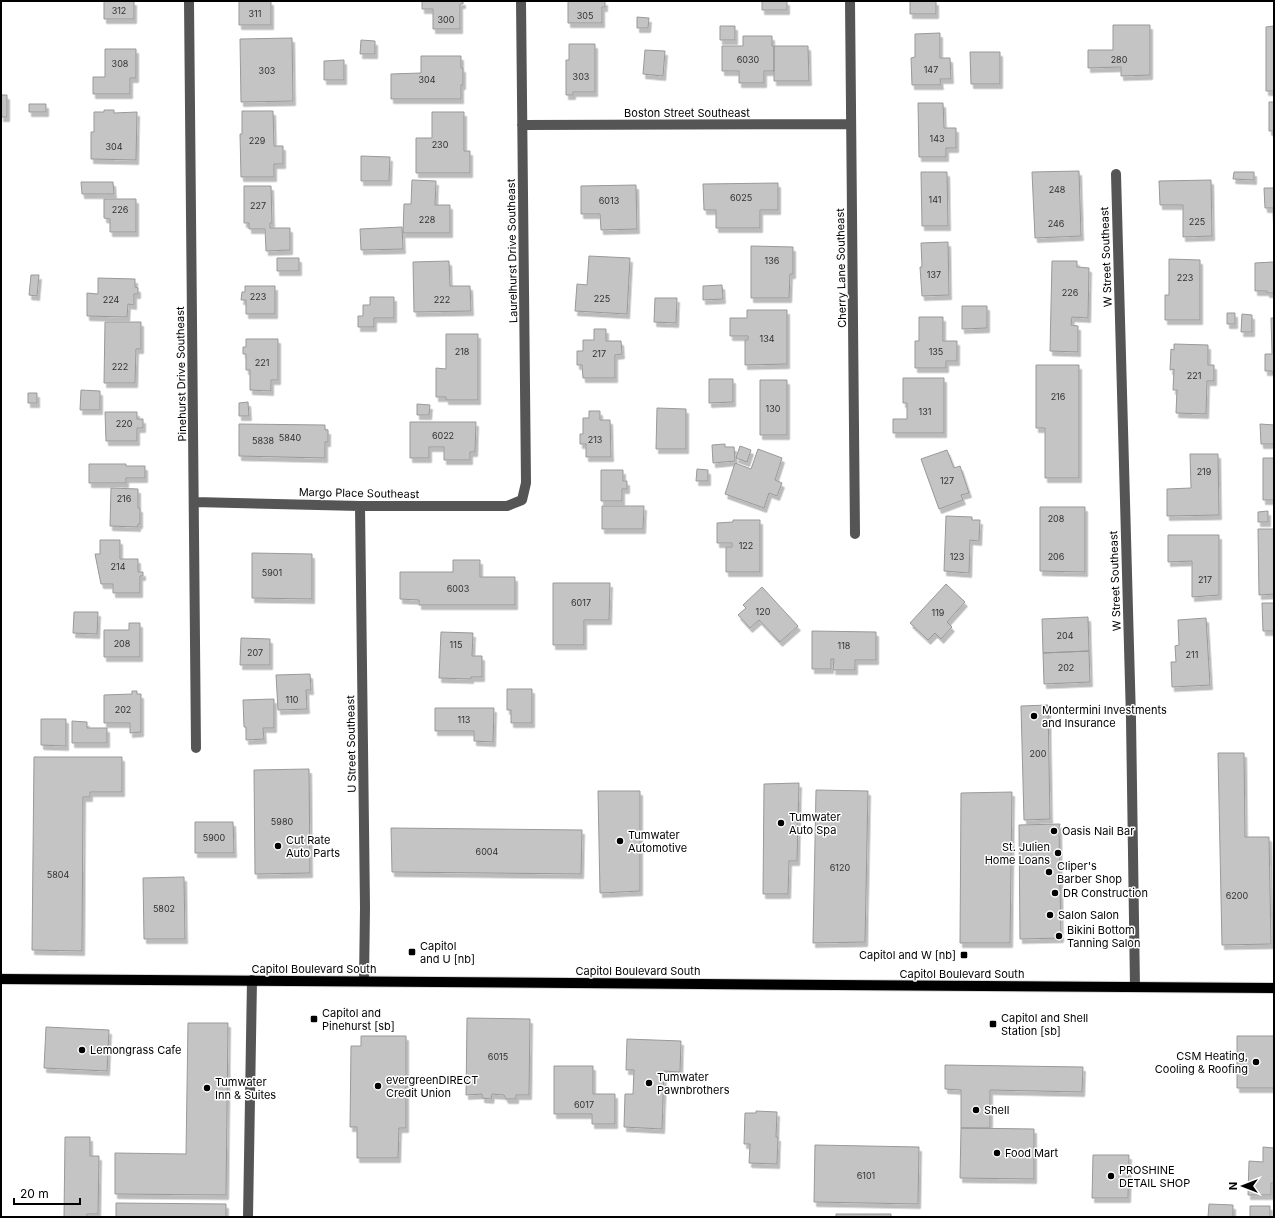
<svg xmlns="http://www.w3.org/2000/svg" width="1275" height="1218" viewBox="0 0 1275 1218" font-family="Inter,sans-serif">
<defs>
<filter id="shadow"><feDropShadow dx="2.5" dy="4.5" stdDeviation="0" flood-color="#0004"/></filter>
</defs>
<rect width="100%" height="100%" fill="#fff"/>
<path fill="#c4c4c4" stroke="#999" filter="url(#shadow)" d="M 104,1 L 134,1 L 134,19 L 104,19 Z
M 239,1 L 271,1 L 271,25 L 239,25 Z
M 422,1 L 463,1 L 463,4 L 460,4 L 460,29 L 433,29 L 433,9 L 422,9 Z
M 568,1 L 605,1 L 605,7 L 602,7 L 602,23 L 568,23 Z
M 762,1 L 787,1 L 787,10 L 762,10 Z
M 910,1 L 936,1 L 936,14 L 910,14 Z
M 637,17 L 649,18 L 648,28 L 637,28 Z
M 1113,25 L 1150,25 L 1150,75 L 1121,76 L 1121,67 L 1088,68 L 1088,50 L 1113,50 Z
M 720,26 L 735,26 L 735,40 L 720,40 Z
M 1274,26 L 1274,91 L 1266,91 L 1266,27 Z
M 940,33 L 940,58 L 950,58 L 951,79 L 940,79 L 941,85 L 912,85 L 911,58 L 915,57 L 915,34 Z
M 743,36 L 772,36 L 772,46 L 774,46 L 774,71 L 764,71 L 764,83 L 739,83 L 739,71 L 722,71 L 722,46 L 743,46 Z
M 292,38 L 293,101 L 241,102 L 240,39 Z
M 361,40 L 375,41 L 375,54 L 360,54 Z
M 569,44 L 595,44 L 595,92 L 573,92 L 573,95 L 566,95 L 566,60 L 569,60 Z
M 774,46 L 808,46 L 809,81 L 774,81 Z
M 105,49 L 136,49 L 136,78 L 130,78 L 130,94 L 93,94 L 93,77 L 105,77 Z
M 645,50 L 665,51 L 663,76 L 643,74 Z
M 970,52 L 1000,52 L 1000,84 L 971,84 Z
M 421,56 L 461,56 L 461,68 L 463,68 L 463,85 L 461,85 L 461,99 L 391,99 L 391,74 L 421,73 Z
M 344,60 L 344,80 L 324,80 L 324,61 Z
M 1,95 L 7,95 L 7,117 L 1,117 Z
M 1269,102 L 1274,102 L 1274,131 L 1269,131 Z
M 918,103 L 943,103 L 944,128 L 956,128 L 956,148 L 946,148 L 946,157 L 919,157 Z
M 29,104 L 46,104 L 46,112 L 29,112 Z
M 104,110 L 114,110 L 114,113 L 137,112 L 136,160 L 91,159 L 91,132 L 94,132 L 94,112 L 104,112 Z
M 242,111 L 273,111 L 274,146 L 283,146 L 283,164 L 274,164 L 274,177 L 241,177 L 240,134 L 242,134 Z
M 432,112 L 464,112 L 464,151 L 470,151 L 470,173 L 416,173 L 416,138 L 432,138 Z
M 361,156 L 390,157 L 389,181 L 361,181 Z
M 1079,171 L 1081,236 L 1035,238 L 1032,172 Z
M 921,172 L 947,172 L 948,226 L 922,226 Z
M 1234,172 L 1254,172 L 1254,180 L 1233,179 Z
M 412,180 L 436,181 L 435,205 L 450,205 L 450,233 L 403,233 L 404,204 L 411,204 Z
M 1211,180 L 1212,236 L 1183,237 L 1183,205 L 1160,205 L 1159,181 Z
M 81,182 L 113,182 L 114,194 L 82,194 Z
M 778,183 L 778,210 L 760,210 L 760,228 L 716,228 L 716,210 L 704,210 L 703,184 Z
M 636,185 L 637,229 L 601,230 L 600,214 L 581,214 L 581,186 Z
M 244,186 L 271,186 L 272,223 L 270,223 L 270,228 L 290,228 L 290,250 L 266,251 L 265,229 L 249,229 L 249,223 L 244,223 Z
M 1264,188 L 1274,188 L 1274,241 L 1273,208 L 1265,208 Z
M 104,199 L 136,199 L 136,232 L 110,232 L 110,219 L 104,218 Z
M 402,227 L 403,249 L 361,250 L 360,229 Z
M 948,242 L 949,295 L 922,296 L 920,267 L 922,267 L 921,243 Z
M 751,246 L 793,247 L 793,274 L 790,274 L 789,298 L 751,298 Z
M 589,256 L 630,258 L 627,314 L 575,311 L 577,284 L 587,285 Z
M 277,258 L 299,258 L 299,271 L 277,271 Z
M 1169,259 L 1200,260 L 1200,320 L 1165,320 L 1165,295 L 1169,295 Z
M 449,261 L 450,286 L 470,286 L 471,311 L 414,312 L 413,262 Z
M 1052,261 L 1077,261 L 1077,267 L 1089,268 L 1088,318 L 1072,317 L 1071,325 L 1078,326 L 1078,352 L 1050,351 Z
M 1274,262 L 1274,293 L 1267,293 L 1267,291 L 1255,291 L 1255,263 Z
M 31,275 L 39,275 L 37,296 L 29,295 Z
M 98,278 L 135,279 L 135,287 L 138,288 L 138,294 L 134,294 L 134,305 L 128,304 L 127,317 L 87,316 L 87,293 L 98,294 Z
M 722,285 L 723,299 L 703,300 L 703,286 Z
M 245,286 L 275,286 L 275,314 L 246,314 L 246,300 L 241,300 L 242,292 L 245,292 Z
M 370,297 L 394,297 L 394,318 L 374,318 L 374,327 L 358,327 L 358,316 L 363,316 L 363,305 L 370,305 Z
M 655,298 L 677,298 L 676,323 L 654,322 Z
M 962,306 L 987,306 L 987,328 L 962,329 Z
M 747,310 L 787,310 L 787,364 L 745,365 L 745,340 L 748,340 L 748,336 L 730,336 L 730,318 L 747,318 Z
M 1227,313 L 1235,313 L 1235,324 L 1227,324 Z
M 1242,314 L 1252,315 L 1252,332 L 1241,332 Z
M 919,317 L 943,317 L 943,341 L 957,341 L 957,361 L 946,361 L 946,368 L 915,368 L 915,341 L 919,341 Z
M 1271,318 L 1274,318 L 1274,373 L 1272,373 L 1272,371 L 1265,371 L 1265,354 L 1272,354 Z
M 105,322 L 141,322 L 141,349 L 136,349 L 135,383 L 104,383 Z
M 594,329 L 606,329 L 606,341 L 621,341 L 622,354 L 615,355 L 615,378 L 583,378 L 582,365 L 577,365 L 577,351 L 583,351 L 583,340 L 594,340 Z
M 446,334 L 478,334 L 478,400 L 446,400 L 446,397 L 436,397 L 436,368 L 446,369 Z
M 246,339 L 278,339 L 278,380 L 271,380 L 271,391 L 250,390 L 250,370 L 246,370 L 246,354 L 243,354 L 243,347 L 246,347 Z
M 1174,344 L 1208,345 L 1208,365 L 1214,365 L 1214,381 L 1207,381 L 1206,414 L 1176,413 L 1177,390 L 1173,390 L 1174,369 L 1170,370 L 1171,349 L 1174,350 Z
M 1036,365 L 1079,365 L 1079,478 L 1045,478 L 1045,428 L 1036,428 Z
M 903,378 L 944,378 L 944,433 L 893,433 L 893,419 L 907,419 L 907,403 L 903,403 Z
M 709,379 L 733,379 L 733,402 L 709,403 Z
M 760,380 L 787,380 L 787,435 L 760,435 Z
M 81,390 L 100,391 L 100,410 L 80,410 Z
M 28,393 L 37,393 L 37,403 L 28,403 Z
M 248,402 L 249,416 L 239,416 L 239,403 Z
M 417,404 L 430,405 L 429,415 L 417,415 Z
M 657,408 L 686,409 L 686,449 L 656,449 Z
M 589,411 L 600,411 L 600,420 L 610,420 L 611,457 L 586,457 L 586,444 L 580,444 L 580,434 L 583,434 L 583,418 L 589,418 Z
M 105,412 L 137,412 L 137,419 L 143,419 L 143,428 L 137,428 L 137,441 L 106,441 Z
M 410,422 L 476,422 L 475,452 L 470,452 L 470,460 L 444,460 L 444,447 L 429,447 L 429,458 L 410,458 Z
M 239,424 L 325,425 L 325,430 L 328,430 L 328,442 L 325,442 L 325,458 L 239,456 Z
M 1260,424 L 1274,425 L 1274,444 L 1261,444 Z
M 725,444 L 725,447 L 734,447 L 735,461 L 713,463 L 712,445 Z
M 740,446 L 751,450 L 747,462 L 736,458 Z
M 758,449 L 782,458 L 775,480 L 782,483 L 777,496 L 769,493 L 764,508 L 725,494 L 735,463 L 751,469 Z
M 947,450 L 954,468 L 960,466 L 969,493 L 961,495 L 963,500 L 939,509 L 921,459 Z
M 1190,454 L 1218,454 L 1219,515 L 1167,516 L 1167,489 L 1191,488 Z
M 1263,458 L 1274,458 L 1274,500 L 1263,500 Z
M 89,464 L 126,464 L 126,466 L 145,466 L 145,478 L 126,478 L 126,483 L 89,483 Z
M 697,469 L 708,470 L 708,481 L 696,481 Z
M 601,470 L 623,470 L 623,481 L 627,481 L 627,489 L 622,489 L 622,501 L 601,501 Z
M 111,488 L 138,489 L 138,508 L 140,508 L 140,524 L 138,524 L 138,527 L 110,526 Z
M 602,506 L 644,506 L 643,529 L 602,529 Z
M 1040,507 L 1085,507 L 1085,572 L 1040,571 Z
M 1268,511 L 1268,522 L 1258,522 L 1258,512 Z
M 946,516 L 972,517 L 972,520 L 980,520 L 979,541 L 970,540 L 969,573 L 944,571 Z
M 733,520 L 760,520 L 760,572 L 726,572 L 726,547 L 732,547 L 732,543 L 717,543 L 717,523 L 733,522 Z
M 1258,529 L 1274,529 L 1274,594 L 1259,595 Z
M 1168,535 L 1219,535 L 1219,595 L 1192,597 L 1192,561 L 1168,562 Z
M 100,540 L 120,540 L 120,559 L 138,559 L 138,572 L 143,572 L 143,576 L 140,576 L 140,593 L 113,593 L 113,584 L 101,584 L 95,554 L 100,554 Z
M 252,553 L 312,554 L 312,599 L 252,598 Z
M 453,560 L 480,560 L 480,577 L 515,577 L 515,605 L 419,605 L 419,600 L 400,599 L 400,572 L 453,572 Z
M 553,583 L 610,583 L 609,620 L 584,620 L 584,645 L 553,645 Z
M 946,584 L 965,602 L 947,622 L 952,627 L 941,639 L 935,633 L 928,640 L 910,623 Z
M 762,587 L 798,626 L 780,642 L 759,620 L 750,628 L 738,615 L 746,608 L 743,605 Z
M 1262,603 L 1274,603 L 1274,631 L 1263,631 Z
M 74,612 L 98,612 L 97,634 L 73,633 Z
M 1088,617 L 1089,651 L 1043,653 L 1042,619 Z
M 1206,618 L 1210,685 L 1172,687 L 1171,662 L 1176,662 L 1175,646 L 1179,645 L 1178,620 Z
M 129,623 L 140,623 L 140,657 L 104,657 L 104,630 L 129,630 Z
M 812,631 L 876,632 L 876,660 L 855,660 L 855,670 L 833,670 L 834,659 L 831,659 L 831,669 L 812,669 Z
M 441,632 L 473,633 L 472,656 L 482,656 L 482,677 L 471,677 L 471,679 L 439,678 Z
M 241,638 L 270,639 L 270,665 L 240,665 Z
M 1089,651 L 1090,682 L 1044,684 L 1043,653 Z
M 310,674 L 311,690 L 306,690 L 307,709 L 278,710 L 276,675 Z
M 507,689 L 532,689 L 532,723 L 511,723 L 511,710 L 507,710 Z
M 132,691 L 137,691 L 137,694 L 141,694 L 141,732 L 130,733 L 130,723 L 104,723 L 104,695 L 132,694 Z
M 274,699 L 274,728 L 263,728 L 264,739 L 246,740 L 246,727 L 244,727 L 243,700 Z
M 1048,705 L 1050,819 L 1024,820 L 1021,706 Z
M 435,708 L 494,708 L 493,742 L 474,741 L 474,731 L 435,731 Z
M 41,719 L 66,719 L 66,746 L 41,745 Z
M 72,721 L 87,722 L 87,728 L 107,728 L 107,743 L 72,743 Z
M 1218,753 L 1244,753 L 1245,837 L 1269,837 L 1271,944 L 1222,945 Z
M 34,757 L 122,757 L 122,792 L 90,792 L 90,797 L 83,797 L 82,951 L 32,950 Z
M 309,769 L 310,873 L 255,874 L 254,770 Z
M 799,783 L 797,861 L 789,861 L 788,894 L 763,894 L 764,784 Z
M 816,790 L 868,791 L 865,942 L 813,943 Z
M 598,791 L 640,791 L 640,891 L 600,893 Z
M 1012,792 L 1010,943 L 960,943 L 961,793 Z
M 195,822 L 233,822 L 234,853 L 195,853 Z
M 1060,824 L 1059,828 L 1061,938 L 1020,939 L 1019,825 Z
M 391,828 L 582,830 L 581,874 L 392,872 Z
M 184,877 L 185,939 L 144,939 L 143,878 Z
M 467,1018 L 530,1019 L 529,1095 L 516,1095 L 516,1099 L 506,1099 L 504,1095 L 492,1094 L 491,1099 L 482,1098 L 482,1094 L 466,1095 Z
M 188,1023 L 228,1023 L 226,1195 L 115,1194 L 115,1153 L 186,1154 Z
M 46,1027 L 109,1030 L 107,1071 L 44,1068 Z
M 361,1036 L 406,1036 L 406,1128 L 399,1128 L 398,1158 L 357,1158 L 357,1127 L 350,1127 L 351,1046 L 361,1046 Z
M 1237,1036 L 1274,1036 L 1274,1097 L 1273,1088 L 1237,1088 Z
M 627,1039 L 681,1041 L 680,1072 L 664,1071 L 662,1129 L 624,1127 L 625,1094 L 633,1094 L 634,1070 L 626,1070 Z
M 945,1065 L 1083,1067 L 1082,1092 L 990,1090 L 990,1128 L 961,1128 L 961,1090 L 945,1089 Z
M 554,1066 L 593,1066 L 593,1094 L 615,1094 L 615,1124 L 592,1124 L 592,1114 L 554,1114 Z
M 756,1111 L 777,1112 L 776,1137 L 778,1137 L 777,1164 L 749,1163 L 750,1144 L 744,1144 L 745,1113 L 756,1113 Z
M 961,1128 L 1034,1129 L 1034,1179 L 960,1178 Z
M 65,1137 L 90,1137 L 90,1156 L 99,1156 L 98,1214 L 87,1214 L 87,1217 L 64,1217 Z
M 815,1145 L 919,1147 L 918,1204 L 814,1202 Z
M 1263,1147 L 1274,1148 L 1274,1183 L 1271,1183 L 1271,1195 L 1248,1195 L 1249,1161 L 1263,1162 Z
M 1093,1155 L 1129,1155 L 1128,1198 L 1092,1198 Z
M 116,1203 L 226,1204 L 226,1217 L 116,1217 Z
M 1209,1204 L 1233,1205 L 1233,1217 L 1208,1217 Z
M 1250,1206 L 1270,1206 L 1270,1217 L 1250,1217 Z
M 836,1214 L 891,1214 L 891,1217 L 836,1217 Z"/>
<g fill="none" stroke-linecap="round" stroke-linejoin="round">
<defs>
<path id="major" d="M 1,979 L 1274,988"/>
</defs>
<use href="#major" stroke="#dbdbdb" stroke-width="12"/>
<path stroke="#555" stroke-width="10" d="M 189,1 L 196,748
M 850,1 L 855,534
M 522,125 L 851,124
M 1116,174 L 1131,719 L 1135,987
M 194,502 L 360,506 L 507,506 L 522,500 L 526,483 L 521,1
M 360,506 L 365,907 L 364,981
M 248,1217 L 252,980"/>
<use href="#major" stroke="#000" stroke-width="10"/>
</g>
<g fill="#000" stroke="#fff" stroke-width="1.5">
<circle cx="1034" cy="716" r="4"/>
<circle cx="781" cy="823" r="4"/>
<circle cx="1054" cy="831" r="4"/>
<circle cx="620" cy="841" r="4"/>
<circle cx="278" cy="846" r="4"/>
<circle cx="1058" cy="853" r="4"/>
<circle cx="1049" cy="872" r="4"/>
<circle cx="1055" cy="893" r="4"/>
<circle cx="1050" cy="915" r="4"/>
<circle cx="1059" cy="936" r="4"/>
<rect x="408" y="948" width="8" height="8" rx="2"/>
<rect x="960" y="951" width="8" height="8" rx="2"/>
<rect x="310" y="1015" width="8" height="8" rx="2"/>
<rect x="989" y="1020" width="8" height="8" rx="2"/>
<circle cx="82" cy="1050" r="4"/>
<circle cx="1256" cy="1062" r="4"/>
<circle cx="649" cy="1083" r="4"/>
<circle cx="378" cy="1086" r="4"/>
<circle cx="207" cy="1088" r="4"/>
<circle cx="976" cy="1110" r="4"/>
<circle cx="997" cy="1153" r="4"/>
<circle cx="1111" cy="1176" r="4"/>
</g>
<g text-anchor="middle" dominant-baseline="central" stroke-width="3" stroke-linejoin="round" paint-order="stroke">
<g font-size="9" fill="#313131">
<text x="119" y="10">312</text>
<text x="255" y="13">311</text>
<text x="585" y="15">305</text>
<text x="446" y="19">300</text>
<text x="748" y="59">6030</text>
<text x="1119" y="59">280</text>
<text x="120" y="63">308</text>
<text x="931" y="69">147</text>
<text x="267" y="70">303</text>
<text x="581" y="76">303</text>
<text x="427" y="79">304</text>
<text x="937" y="138">143</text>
<text x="257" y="140">229</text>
<text x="440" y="144">230</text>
<text x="114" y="146">304</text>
<text x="1057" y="189">248</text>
<text x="741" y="197">6025</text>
<text x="935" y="199">141</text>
<text x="609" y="200">6013</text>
<text x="258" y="205">227</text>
<text x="120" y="209">226</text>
<text x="427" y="219">228</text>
<text x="1197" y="221">225</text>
<text x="1056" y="223">246</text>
<text x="772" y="260">136</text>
<text x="934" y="274">137</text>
<text x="1185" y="277">223</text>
<text x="1070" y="292">226</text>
<text x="258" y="296">223</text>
<text x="602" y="298">225</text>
<text x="111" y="299">224</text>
<text x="442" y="299">222</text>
<text x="767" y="338">134</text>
<text x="462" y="351">218</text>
<text x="936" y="351">135</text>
<text x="599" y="353">217</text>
<text x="262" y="362">221</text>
<text x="120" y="366">222</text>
<text x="1194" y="375">221</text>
<text x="1058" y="396">216</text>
<text x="773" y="408">130</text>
<text x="925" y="411">131</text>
<text x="124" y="423">220</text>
<text x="443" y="435">6022</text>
<text x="290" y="437">5840</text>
<text x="595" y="439">213</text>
<text x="263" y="440">5838</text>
<text x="1204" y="471">219</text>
<text x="947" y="480">127</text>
<text x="124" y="498">216</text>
<text x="1056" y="518">208</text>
<text x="746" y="545">122</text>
<text x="957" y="556">123</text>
<text x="1056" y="556">206</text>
<text x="118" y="566">214</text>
<text x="272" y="572">5901</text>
<text x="1205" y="579">217</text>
<text x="458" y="588">6003</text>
<text x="581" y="602">6017</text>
<text x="763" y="611">120</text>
<text x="938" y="612">119</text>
<text x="1065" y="635">204</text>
<text x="122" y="643">208</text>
<text x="456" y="644">115</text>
<text x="844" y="645">118</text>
<text x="255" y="652">207</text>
<text x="1192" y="654">211</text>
<text x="1066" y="667">202</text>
<text x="292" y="699">110</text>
<text x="123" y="709">202</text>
<text x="464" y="719">113</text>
<text x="1038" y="753">200</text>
<text x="282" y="821">5980</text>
<text x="214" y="837">5900</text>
<text x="487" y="851">6004</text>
<text x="840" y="867">6120</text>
<text x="58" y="874">5804</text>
<text x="1237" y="895">6200</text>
<text x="164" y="908">5802</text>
<text x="498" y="1056">6015</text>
<text x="584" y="1104">6017</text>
<text x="866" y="1175">6101</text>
</g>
<g font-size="11" fill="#000" stroke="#fff">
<text x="687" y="113">Boston Street Southeast</text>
<text transform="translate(512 251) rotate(-91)">Laurelhurst Drive Southeast</text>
<text transform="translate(1106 257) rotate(-92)">W Street Southeast</text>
<text transform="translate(841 268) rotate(-91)">Cherry Lane Southeast</text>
<text transform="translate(181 374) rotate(-91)">Pinehurst Drive Southeast</text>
<text transform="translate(359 493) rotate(1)">Margo Place Southeast</text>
<text transform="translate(1115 581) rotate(-92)">W Street Southeast</text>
<text transform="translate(351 744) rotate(-91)">U Street Southeast</text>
<text x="314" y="969">Capitol Boulevard South</text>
<text x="638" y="971">Capitol Boulevard South</text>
<text x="962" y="974">Capitol Boulevard South</text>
</g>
<g font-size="11" fill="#000" stroke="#fff" text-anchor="start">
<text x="1042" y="710">Montermini Investments<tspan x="1042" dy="13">and Insurance</tspan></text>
<text x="789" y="817">Tumwater<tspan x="789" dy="13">Auto Spa</tspan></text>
<text x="1062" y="831">Oasis Nail Bar</text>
<text x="628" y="835">Tumwater<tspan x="628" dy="13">Automotive</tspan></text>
<text x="286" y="840">Cut Rate<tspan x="286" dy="13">Auto Parts</tspan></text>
<text x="1050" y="847" text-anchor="end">St. Julien<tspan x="1050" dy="13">Home Loans</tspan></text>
<text x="1057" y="866">Cliper's<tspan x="1057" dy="13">Barber Shop</tspan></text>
<text x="1063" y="893">DR Construction</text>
<text x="1058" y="915">Salon Salon</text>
<text x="1067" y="930">Bikini Bottom<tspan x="1067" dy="13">Tanning Salon</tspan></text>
<text x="420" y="946">Capitol<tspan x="420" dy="13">and U [nb]</tspan></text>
<text x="956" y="955" text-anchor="end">Capitol and W [nb]</text>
<text x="322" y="1013">Capitol and<tspan x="322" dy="13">Pinehurst [sb]</tspan></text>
<text x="1001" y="1018">Capitol and Shell<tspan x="1001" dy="13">Station [sb]</tspan></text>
<text x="90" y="1050">Lemongrass Cafe</text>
<text x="1248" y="1056" text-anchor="end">CSM Heating,<tspan x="1248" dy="13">Cooling &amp; Roofing</tspan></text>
<text x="657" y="1077">Tumwater<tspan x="657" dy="13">Pawnbrothers</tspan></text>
<text x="386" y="1080">evergreenDIRECT<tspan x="386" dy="13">Credit Union</tspan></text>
<text x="215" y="1082">Tumwater<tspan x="215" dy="13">Inn &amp; Suites</tspan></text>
<text x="984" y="1110">Shell</text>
<text x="1005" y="1153">Food Mart</text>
<text x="1119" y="1170">PROSHINE<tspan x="1119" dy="13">DETAIL SHOP</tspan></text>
</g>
</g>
<rect width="1275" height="1218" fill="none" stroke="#000000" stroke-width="4"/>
<g transform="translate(1243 1186) rotate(270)" stroke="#ffffff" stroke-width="3" paint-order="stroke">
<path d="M0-3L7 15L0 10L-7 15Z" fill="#000000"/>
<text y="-6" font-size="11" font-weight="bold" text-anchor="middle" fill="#000000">N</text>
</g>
<path d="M14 1198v6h66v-6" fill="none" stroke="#000000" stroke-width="2"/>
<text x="20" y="1198" font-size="12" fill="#000000" stroke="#ffffff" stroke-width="3" paint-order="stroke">20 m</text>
</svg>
